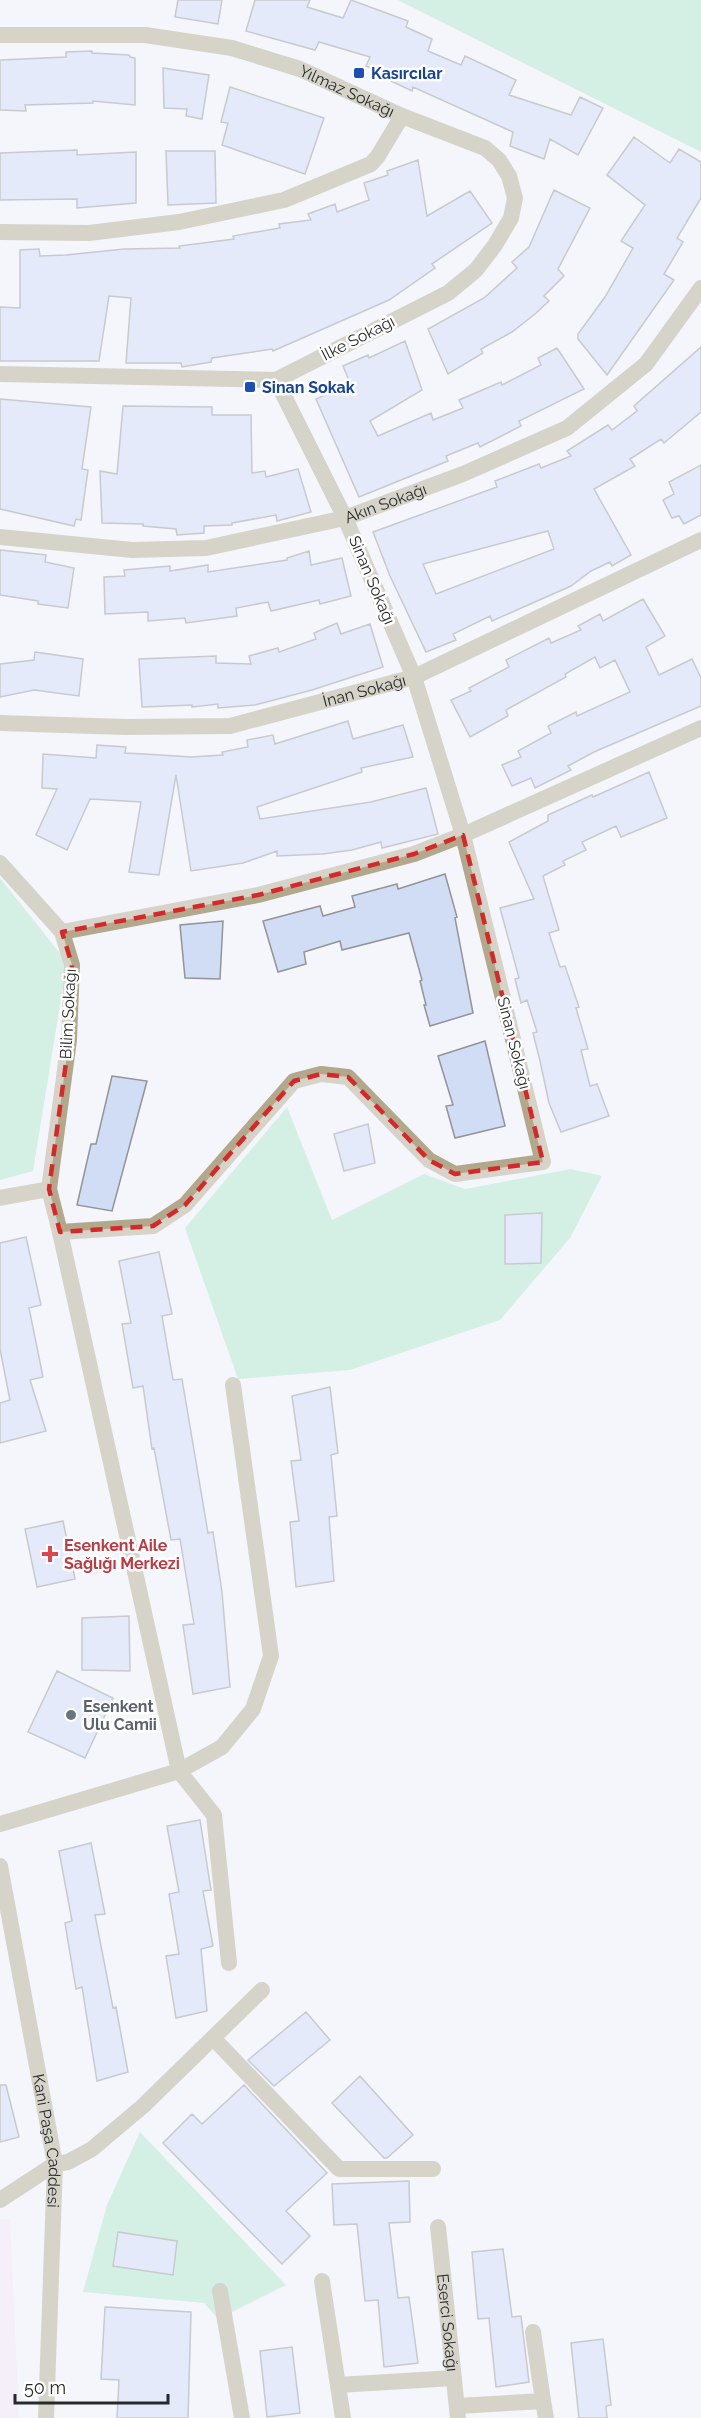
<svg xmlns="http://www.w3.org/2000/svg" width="701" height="2418" viewBox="0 0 701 2418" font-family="Raleway,sans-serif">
<rect width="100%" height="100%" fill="#f4f6fb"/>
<path fill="#f7e6f8" d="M 0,2219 L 10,2219 L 19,2418 L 0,2418 Z"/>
<path fill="#aee8c9" d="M 398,0 L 701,0 L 701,152 Z
M 0,878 L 67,962 L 33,1171 L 0,1180 Z
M 287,1107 L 332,1220 L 424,1174 L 465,1189 L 571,1169 L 602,1176 L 570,1238 L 500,1320 L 350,1370 L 238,1379 L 185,1228 Z
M 140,2132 L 286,2285 L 218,2319 L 204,2303 L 83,2292 L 107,2205 Z"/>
<path fill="#d1dcf5" stroke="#929498" stroke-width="1.5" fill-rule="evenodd" d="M 178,0 L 222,0 L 218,24 L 175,17 Z
M 255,0 L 310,0 L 307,7 L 343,18 L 351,0 L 408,21 L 406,27 L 432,39 L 428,51 L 461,65 L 465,56 L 516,80 L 509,95 L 571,115 L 580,97 L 603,108 L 578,155 L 550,139 L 544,159 L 510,146 L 513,132 L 413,87 L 412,91 L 391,81 L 392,77 L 366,66 L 370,57 L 319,42 L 315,50 L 246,31 Z
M 92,51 L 92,53 L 129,55 L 130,57 L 135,58 L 135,105 L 93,101 L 93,103 L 25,105 L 26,111 L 0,110 L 0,60 L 66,57 L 66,52 Z
M 163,68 L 209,75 L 202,119 L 186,116 L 187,109 L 164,108 Z
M 230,87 L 324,118 L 305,174 L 222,145 L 228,123 L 221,122 Z
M 634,137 L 670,163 L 679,149 L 701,162 L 701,198 L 677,238 L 683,242 L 664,274 L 674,280 L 607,375 L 578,339 L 578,334 L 605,297 L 633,248 L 621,241 L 645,205 L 607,175 Z
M 77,150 L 77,155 L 136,152 L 136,203 L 77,208 L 77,199 L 0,200 L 0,153 Z
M 166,151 L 215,151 L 216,203 L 168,205 Z
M 418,160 L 427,216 L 470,191 L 492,223 L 432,264 L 435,268 L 389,300 L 273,351 L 272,349 L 212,358 L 211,362 L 182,367 L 181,363 L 126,363 L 131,298 L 109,296 L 99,361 L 0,361 L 0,307 L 20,308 L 20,250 L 39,249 L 40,256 L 66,255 L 124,249 L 180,248 L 179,246 L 234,239 L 233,236 L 280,228 L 279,224 L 311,220 L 308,214 L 335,204 L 337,212 L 369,200 L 364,183 L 388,175 L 387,171 Z
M 554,190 L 590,208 L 558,269 L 564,276 L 544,296 L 549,301 L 535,314 L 512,332 L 481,349 L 483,353 L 448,374 L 428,329 L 484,298 L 517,268 L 512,262 L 529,247 Z
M 405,341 L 422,390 L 370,421 L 378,436 L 431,413 L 433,420 L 463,408 L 459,400 L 501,382 L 502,385 L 541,365 L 538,358 L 557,348 L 584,389 L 519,421 L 521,426 L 480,447 L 478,443 L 446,456 L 448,461 L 359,497 L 316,399 L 350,383 L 343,366 L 368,355 L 369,358 Z
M 701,347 L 701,412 L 664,443 L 661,439 L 630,459 L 635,466 L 594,489 L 631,555 L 612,566 L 610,562 L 591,571 L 571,586 L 492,621 L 490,616 L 453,634 L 456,640 L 426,652 L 390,576 L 373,532 L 497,487 L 495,481 L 539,464 L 541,468 L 571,456 L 567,451 L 608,425 L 612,430 L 637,411 L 634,406 ZM 548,531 L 554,549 L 436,594 L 423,564 Z
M 0,399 L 91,407 L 82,469 L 88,470 L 81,520 L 76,519 L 74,526 L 0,509 Z
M 123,406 L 212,407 L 212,415 L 251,415 L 252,473 L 265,471 L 266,477 L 298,469 L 311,512 L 277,521 L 276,515 L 232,523 L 232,525 L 204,526 L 204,533 L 177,535 L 176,529 L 143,526 L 143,524 L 102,523 L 100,471 L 117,474 Z
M 701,465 L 701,515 L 684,524 L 679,516 L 672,518 L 663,500 L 674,494 L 669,482 Z
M 0,550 L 46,555 L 45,562 L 74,568 L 68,608 L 38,604 L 38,601 L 0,595 Z
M 309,551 L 311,565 L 342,558 L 351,596 L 320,604 L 319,600 L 271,611 L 268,602 L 236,608 L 237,616 L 186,623 L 185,618 L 148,621 L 148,612 L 105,614 L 104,577 L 125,576 L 124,570 L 170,566 L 170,571 L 208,565 L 208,572 L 287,560 L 287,558 Z
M 643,599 L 665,636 L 646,647 L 659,675 L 692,659 L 701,678 L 701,706 L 594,752 L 568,766 L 571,770 L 535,788 L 531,778 L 512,786 L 502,765 L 521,757 L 518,751 L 551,733 L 548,726 L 576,712 L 577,716 L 630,692 L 615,660 L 600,668 L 595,657 L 565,674 L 566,677 L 506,710 L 508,716 L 470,737 L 451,700 L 471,691 L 469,688 L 509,667 L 506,660 L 549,638 L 551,643 L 581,630 L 578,626 L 600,614 L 603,621 Z
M 337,623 L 341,634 L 370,624 L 383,667 L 312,690 L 255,705 L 218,708 L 218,704 L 192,707 L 192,705 L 142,707 L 139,659 L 216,656 L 216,663 L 251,664 L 249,656 L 278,648 L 279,652 L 316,639 L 314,633 Z
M 35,652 L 83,659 L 79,696 L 34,690 L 0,697 L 0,664 L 34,660 Z
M 348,721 L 353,739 L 403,725 L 413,757 L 361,768 L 362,772 L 257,807 L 260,819 L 371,802 L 426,788 L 438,834 L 382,848 L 381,842 L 352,850 L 323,854 L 277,856 L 277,851 L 243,863 L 191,871 L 176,775 L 159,875 L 129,872 L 141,802 L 90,799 L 67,850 L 36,835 L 57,789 L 42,788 L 43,754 L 96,758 L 97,745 L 126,747 L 125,753 L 145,754 L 191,757 L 223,755 L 222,752 L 248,747 L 247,740 L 273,735 L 275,744 Z
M 649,772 L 667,818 L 621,837 L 616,826 L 582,842 L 586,850 L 563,861 L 565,865 L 543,876 L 559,930 L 549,933 L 560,967 L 565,966 L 579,1007 L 576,1008 L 588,1049 L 581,1050 L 590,1086 L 597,1084 L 609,1116 L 561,1132 L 549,1103 L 540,1061 L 533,1033 L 537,1032 L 527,1000 L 521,1003 L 515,979 L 519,978 L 500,908 L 534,899 L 509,842 L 548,821 L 548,815 L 592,795 L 593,797 Z
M 445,874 L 457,917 L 455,918 L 473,1013 L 430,1026 L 424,1005 L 426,1005 L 420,981 L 422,980 L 409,933 L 342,950 L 340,941 L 304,952 L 306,964 L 278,972 L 263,921 L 320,906 L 323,916 L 355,907 L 352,896 L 397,884 L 398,889 Z
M 223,921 L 220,979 L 185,978 L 180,925 Z
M 485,1041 L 505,1126 L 455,1138 L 446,1106 L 453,1105 L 438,1056 Z
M 112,1076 L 147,1081 L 112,1211 L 77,1205 L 91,1144 L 96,1144 Z
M 368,1124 L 375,1163 L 344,1171 L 334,1134 Z
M 542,1213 L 541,1263 L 505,1264 L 505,1215 Z
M 26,1237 L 41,1305 L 29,1308 L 43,1377 L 30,1380 L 46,1431 L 0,1443 L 0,1403 L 10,1400 L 0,1349 L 0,1243 Z
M 159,1252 L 172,1314 L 162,1316 L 173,1380 L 182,1379 L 208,1533 L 213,1532 L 222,1592 L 230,1687 L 193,1694 L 183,1625 L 194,1624 L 180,1539 L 171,1540 L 154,1448 L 152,1449 L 143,1386 L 133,1388 L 122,1324 L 131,1323 L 119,1261 Z
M 330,1387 L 338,1453 L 331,1455 L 337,1516 L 329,1517 L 334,1581 L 296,1587 L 290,1522 L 299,1521 L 291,1461 L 301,1460 L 292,1396 Z
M 63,1521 L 75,1579 L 37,1587 L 25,1529 Z
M 129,1616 L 130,1671 L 82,1670 L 82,1618 Z
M 57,1671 L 113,1698 L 85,1758 L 28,1732 Z
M 200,1820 L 211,1890 L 203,1891 L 213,1946 L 201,1949 L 207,2011 L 176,2018 L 166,1956 L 179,1954 L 169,1894 L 179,1892 L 167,1826 Z
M 91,1843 L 105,1914 L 95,1915 L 113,2008 L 116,2007 L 128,2072 L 97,2081 L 82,1987 L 76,1989 L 65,1923 L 72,1921 L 59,1851 Z
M 306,2012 L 330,2040 L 274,2086 L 248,2060 Z
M 360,2076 L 413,2135 L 387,2158 L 384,2158 L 332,2103 Z
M 0,2085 L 6,2085 L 19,2137 L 0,2142 Z
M 244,2085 L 327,2173 L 286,2211 L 310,2236 L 282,2264 L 163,2143 L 192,2114 L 202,2124 Z
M 409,2181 L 410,2222 L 389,2223 L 398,2298 L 409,2297 L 418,2363 L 384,2367 L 378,2300 L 365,2301 L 357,2224 L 334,2225 L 332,2184 Z
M 118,2232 L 177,2241 L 173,2275 L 113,2266 Z
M 503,2249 L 512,2317 L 521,2316 L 529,2382 L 496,2387 L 489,2318 L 478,2319 L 472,2252 Z
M 105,2307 L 191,2312 L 188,2418 L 117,2418 L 119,2380 L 101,2379 Z
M 603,2339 L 611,2405 L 606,2406 L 607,2418 L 579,2418 L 571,2343 Z
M 292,2347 L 300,2413 L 267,2417 L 260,2351 Z"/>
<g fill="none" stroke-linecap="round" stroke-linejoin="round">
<g stroke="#b2a98c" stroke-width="16">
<path id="s1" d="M 0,35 L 145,35 L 232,48 L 300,69 L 402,116 L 485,148 L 499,160 L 509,176 L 515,198 L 511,218 L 495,245 L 476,270 L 448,293 L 276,380 L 0,374"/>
<path d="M 0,232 L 89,233 L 179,222 L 284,200 L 371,164 L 378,156 L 402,116"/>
<path id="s2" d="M 0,537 L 132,550 L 206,548 L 345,518 L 463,474 L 567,428 L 646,364 L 701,288"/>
<path id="s3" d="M 0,723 L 126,727 L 230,726 L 414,677 L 701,540"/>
<path d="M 0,863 L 62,932 L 72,965 L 69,1040 L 49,1189"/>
<path d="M 62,932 L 258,895 L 414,854 L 463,835 L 701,728"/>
<path d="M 0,1198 L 49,1189 L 60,1232 L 179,1771 L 0,1824"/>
<path d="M 60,1232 L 153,1226 L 185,1205 L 294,1081 L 321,1074 L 348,1077 L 429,1160 L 455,1174 L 543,1162 L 463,835 L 414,677 L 345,518 L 276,380"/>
<path d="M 229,1963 L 214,1815 L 179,1771 L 222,1747 L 253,1709 L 271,1656 L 233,1385"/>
<path d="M 213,2038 L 339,2169 L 433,2169"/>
<path d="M 55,2164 L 68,2162 L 92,2149 L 143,2106 L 262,1990"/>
<path id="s4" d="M 438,2227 L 458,2418"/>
<path d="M 322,2281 L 343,2418"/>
<path d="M 220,2291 L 242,2418"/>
<path d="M 338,2385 L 454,2378"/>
<path d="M 543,2401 L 546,2418"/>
<path d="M 457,2406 L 543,2401 L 533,2332"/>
</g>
<g stroke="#b2a98c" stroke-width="16">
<path id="s5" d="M 0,1866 L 55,2164 L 46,2418"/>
<path d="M 0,2200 L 55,2164"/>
</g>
</g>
<path d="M0 0H701V2418H0ZM 463,835 L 543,1162 L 455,1174 L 429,1160 L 348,1077 L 321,1074 L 294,1081 L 185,1205 L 153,1226 L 60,1232 L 49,1189 L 69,1040 L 72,965 L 62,932 L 258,895 L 414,854 Z" fill="#f4f6fb" fill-opacity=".55" fill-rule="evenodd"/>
<path fill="none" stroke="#d62828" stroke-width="4.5" stroke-dasharray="12 8" stroke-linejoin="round" d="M 463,835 L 543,1162 L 455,1174 L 429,1160 L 348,1077 L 321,1074 L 294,1081 L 185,1205 L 153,1226 L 60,1232 L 49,1189 L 69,1040 L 72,965 L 62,932 L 258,895 L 414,854 Z"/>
<g fill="#1a4fb4" stroke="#fff" stroke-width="2">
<rect x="353" y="67" width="12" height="12" rx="3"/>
<rect x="244" y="381" width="12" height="12" rx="3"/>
</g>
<path fill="#e0444e" stroke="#fff" stroke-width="2" d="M47 1545h6v6h6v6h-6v6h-6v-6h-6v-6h6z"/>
<circle fill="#6b7280" stroke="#fff" stroke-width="2" cx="71" cy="1715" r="6"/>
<g text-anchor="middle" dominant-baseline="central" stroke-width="5" stroke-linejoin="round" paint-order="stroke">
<g font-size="16" font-weight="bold" fill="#164399" stroke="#fff" text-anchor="start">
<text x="371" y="73">Kasırcılar</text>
<text x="262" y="387">Sinan Sokak</text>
</g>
<g font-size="16" fill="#28292a" stroke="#fff">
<text stroke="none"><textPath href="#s1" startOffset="356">Yılmaz Sokağı</textPath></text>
<text transform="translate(358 338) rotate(-27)">İlke Sokağı</text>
<text stroke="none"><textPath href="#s2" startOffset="392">Akın Sokağı</textPath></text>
<text transform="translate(372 580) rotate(67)">Sinan Sokağı</text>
<text stroke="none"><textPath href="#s3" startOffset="369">İnan Sokağı</textPath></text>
<text transform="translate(68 1014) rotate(-87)">Bilim Sokağı</text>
<text transform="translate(514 1043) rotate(76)">Sinan Sokağı</text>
<text stroke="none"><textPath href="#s5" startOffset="279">Kani Paşa Caddesi</textPath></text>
<text stroke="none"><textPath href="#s4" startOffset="96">Eserci Sokağı</textPath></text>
</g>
<g font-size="16" font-weight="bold" fill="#be3a42" stroke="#fff" text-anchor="start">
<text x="64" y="1545">Esenkent Aile<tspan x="64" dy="18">Sağlığı Merkezi</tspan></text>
</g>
<g font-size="16" font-weight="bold" fill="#5b616d" stroke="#fff" text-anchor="start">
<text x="83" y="1706">Esenkent<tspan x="83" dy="18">Ulu Camii</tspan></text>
</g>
</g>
<path d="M15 2394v9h153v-9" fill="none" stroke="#28292a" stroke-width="3"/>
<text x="24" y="2394" font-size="18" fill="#28292a" stroke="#ffffff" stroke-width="4.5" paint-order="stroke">50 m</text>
</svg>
